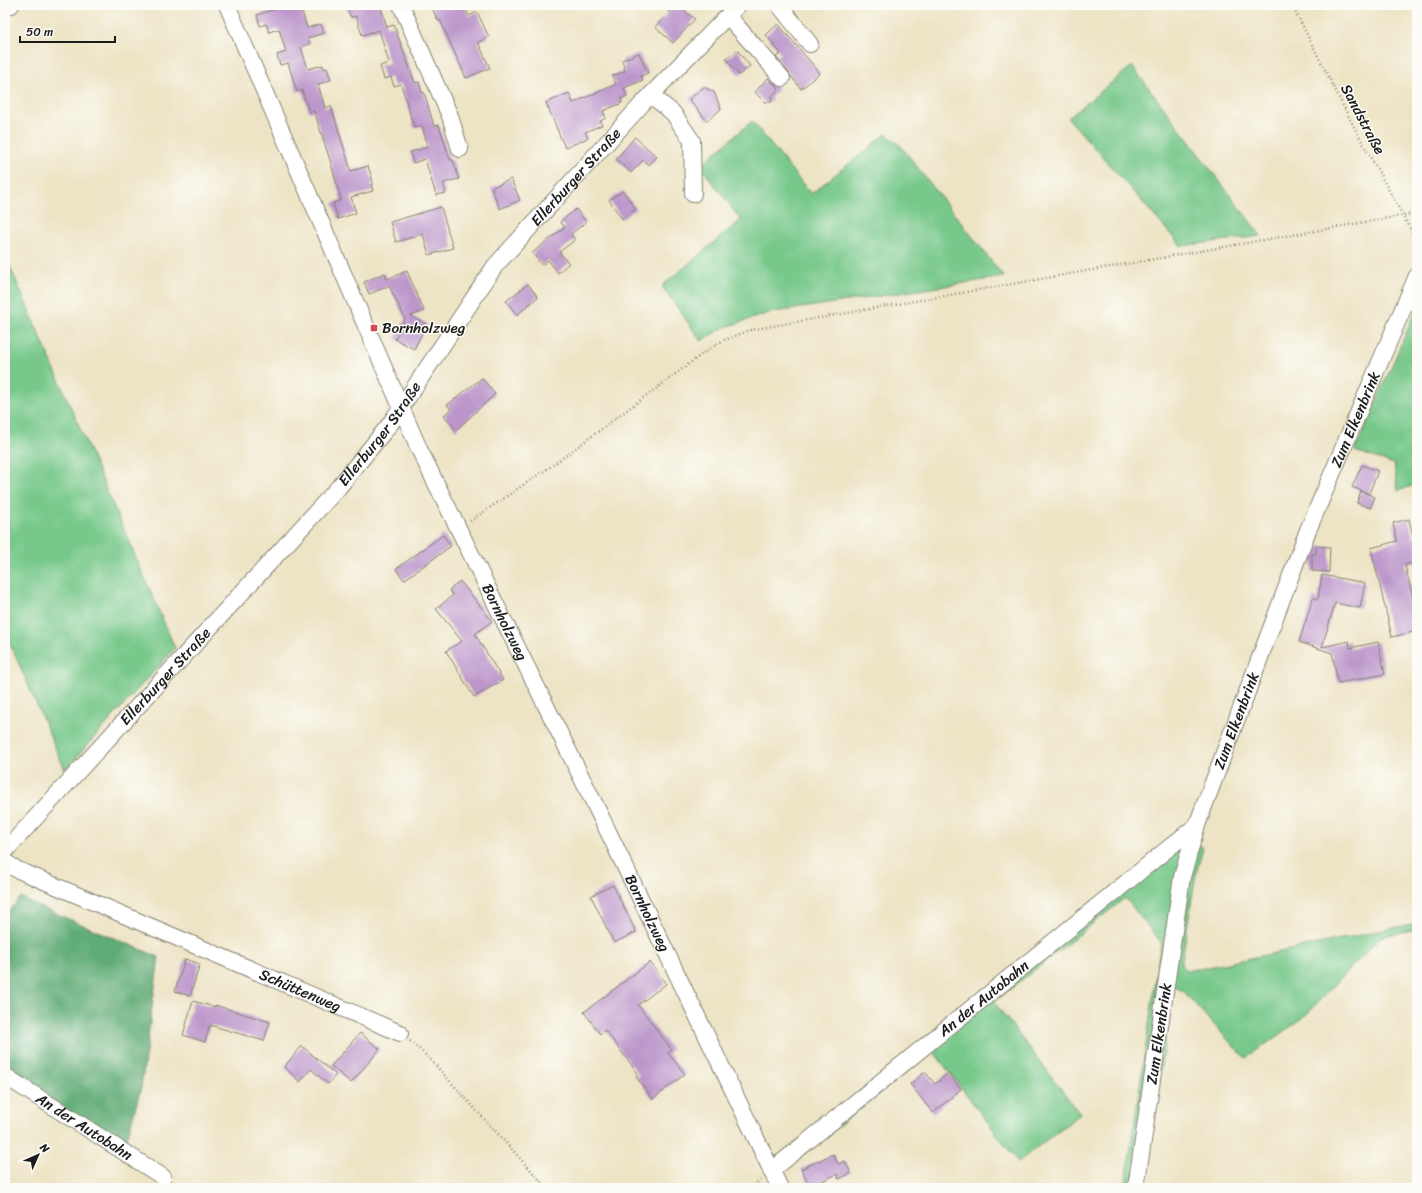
<svg xmlns="http://www.w3.org/2000/svg" width="1422" height="1193" viewBox="0 0 1422 1193" font-family="Sriracha,sans-serif">
<rect width="100%" height="100%" fill="#fdfcf7"/>
<filter id="ink" filterUnits="userSpaceOnUse"><feTurbulence type="fractalNoise" baseFrequency=".025" numOctaves="2"/><feDisplacementMap in="SourceGraphic" scale="8" xChannelSelector="R" yChannelSelector="G"/><feConvolveMatrix kernelMatrix="1 2 1 2 8 2 1 2 1" color-interpolation-filters="sRGB"/></filter>
<filter id="wash" filterUnits="userSpaceOnUse"><feTurbulence type="fractalNoise" baseFrequency=".012" numOctaves="4" result="noise"/><feDisplacementMap in="SourceGraphic" scale="16" xChannelSelector="R" yChannelSelector="G"/><feGaussianBlur stdDeviation="0.9" result="paint"/><feColorMatrix in="noise" values="0 0 0 0 0 0 0 0 0 0 0 0 0 0 0 0 0 1.4 0 .05"/><feComposite in="paint" operator="in"/></filter>
<g filter="url(#wash)">
<rect width="100%" height="100%" fill="#ede4c5"/>
<path fill="#77c88a" stroke="#4a7253" d="M 1132,66 L 1261,236 L 1181,246 L 1068,118 Z
M 752,121 L 811,194 L 886,134 L 900,145 L 1004,277 L 769,313 L 723,328 L 701,341 L 662,286 L 741,220 L 700,166 Z
M 5,255 L 175,648 L 65,770 L 5,632 Z
M 1417,307 L 1417,484 L 1398,491 L 1394,464 L 1355,451 Z
M 1184,833 L 1203,848 L 1196,874 L 1181,965 L 1186,970 L 1199,969 L 1417,923 L 1417,929 L 1380,937 L 1303,1018 L 1246,1058 L 1237,1050 L 1183,991 L 1176,987 L 1172,991 L 1143,1188 L 1125,1188 L 1161,942 L 1125,898 L 994,1002 L 1080,1114 L 1018,1162 L 933,1051 L 779,1173 L 770,1156 L 779,1156 Z"/>
<path fill="#61ac76" stroke="#3e6449" d="M 21,897 L 31,903 L 159,957 L 141,1088 L 124,1149 L 5,1067 L 5,916 Z"/>
<g id="blocks">
<path fill="#bc96cb" d="M 277,5 L 300,5 L 307,28 L 321,24 L 324,33 L 308,38 L 310,44 L 301,47 L 308,69 L 323,65 L 324,69 L 327,68 L 331,80 L 318,84 L 325,108 L 331,106 L 351,171 L 368,166 L 372,178 L 373,184 L 371,184 L 373,191 L 351,197 L 356,213 L 338,219 L 333,203 L 341,200 L 330,160 L 314,111 L 309,112 L 302,90 L 297,92 L 288,63 L 280,65 L 277,55 L 286,52 L 279,29 L 269,32 L 266,24 L 260,26 L 257,15 L 278,8 Z
M 345,5 L 380,5 L 387,27 L 394,25 L 415,83 L 419,82 L 422,93 L 424,92 L 434,126 L 439,125 L 450,160 L 453,160 L 459,179 L 443,183 L 446,193 L 436,195 L 425,159 L 413,163 L 410,152 L 428,147 L 422,126 L 414,128 L 401,84 L 394,86 L 391,77 L 384,79 L 380,66 L 389,63 L 379,30 L 362,35 L 356,16 L 351,17 Z
M 439,5 L 464,5 L 469,16 L 477,12 L 489,37 L 478,42 L 490,68 L 466,78 L 440,20 L 438,21 L 432,8 Z
M 675,5 L 691,5 L 685,11 L 695,19 L 673,43 L 655,27 Z
M 778,24 L 820,73 L 801,89 L 776,57 L 781,54 L 766,35 Z
M 737,50 L 750,66 L 739,75 L 726,59 Z
M 639,53 L 648,73 L 641,76 L 643,80 L 624,88 L 627,96 L 621,99 L 622,103 L 603,111 L 606,118 L 600,121 L 602,125 L 585,132 L 588,138 L 565,148 L 546,103 L 569,93 L 573,103 L 603,90 L 616,84 L 612,76 L 625,71 L 622,60 Z
M 768,78 L 779,89 L 771,97 L 772,102 L 764,102 L 755,92 Z
M 704,87 L 714,92 L 721,109 L 707,121 L 689,99 Z
M 635,137 L 657,157 L 649,165 L 643,160 L 631,173 L 616,159 Z
M 511,179 L 520,200 L 500,209 L 491,188 Z
M 623,191 L 636,209 L 622,219 L 609,200 Z
M 441,207 L 453,248 L 429,255 L 423,234 L 396,242 L 390,222 Z
M 576,209 L 586,222 L 571,234 L 575,240 L 559,252 L 569,263 L 558,273 L 548,260 L 542,265 L 532,253 L 565,227 L 560,222 Z
M 407,271 L 424,311 L 411,316 L 427,324 L 414,349 L 395,339 L 405,319 L 389,286 L 369,294 L 364,282 L 385,273 L 387,279 Z
M 528,284 L 538,297 L 517,315 L 506,301 Z
M 482,378 L 495,394 L 456,430 L 444,415 L 451,409 L 447,405 Z
M 1362,465 L 1378,471 L 1369,494 L 1352,487 Z
M 1361,491 L 1375,497 L 1370,508 L 1357,503 Z
M 1409,519 L 1413,538 L 1417,537 L 1417,562 L 1405,565 L 1417,614 L 1417,631 L 1392,637 L 1371,548 L 1397,541 L 1393,523 Z
M 443,535 L 451,546 L 404,580 L 396,569 Z
M 1316,546 L 1330,547 L 1329,572 L 1312,571 L 1312,554 L 1316,554 Z
M 1322,575 L 1365,583 L 1360,608 L 1335,603 L 1322,647 L 1349,641 L 1350,648 L 1378,642 L 1385,674 L 1338,683 L 1332,653 L 1299,642 L 1313,598 L 1318,599 Z
M 460,581 L 492,621 L 475,634 L 503,680 L 474,697 L 446,651 L 462,641 L 436,609 L 453,595 L 449,590 Z
M 613,885 L 636,932 L 614,943 L 591,896 Z
M 185,959 L 200,964 L 190,996 L 175,991 Z
M 650,962 L 666,984 L 638,1005 L 672,1050 L 668,1053 L 685,1074 L 653,1099 L 636,1077 L 639,1075 L 605,1030 L 600,1034 L 584,1012 Z
M 193,1001 L 215,1007 L 215,1005 L 270,1022 L 264,1041 L 210,1025 L 205,1042 L 183,1035 Z
M 360,1033 L 380,1049 L 351,1083 L 331,1066 Z
M 302,1046 L 336,1075 L 328,1084 L 311,1069 L 300,1082 L 284,1067 Z
M 925,1072 L 935,1084 L 948,1073 L 961,1089 L 933,1113 L 910,1084 Z
M 833,1154 L 838,1164 L 845,1161 L 851,1173 L 839,1179 L 837,1174 L 810,1187 L 801,1169 Z"/>
</g>
</g>
<g filter="url(#ink)">
<use href="#blocks" fill-opacity="0" stroke="#848070" stroke-width="1"/>
<g fill="none" stroke-linecap="round" stroke-linejoin="round">
<defs>
<g id="minor">
<path id="s1" d="M 227,5 L 420,451 L 604,823 L 780,1188"/>
<path d="M 401,5 L 450,116 L 460,149"/>
<path d="M 779,5 L 810,44"/>
<path d="M 5,6 L 11,5"/>
<path d="M 728,16 L 782,78"/>
<path d="M 651,95 L 673,113 L 692,141 L 693,194"/>
<path id="s2" d="M 5,851 L 338,488 L 390,424 L 495,266 L 643,103 L 738,5"/>
<path id="s3" d="M 5,862 L 16,869 L 400,1033"/>
<path id="s4" d="M 5,1076 L 163,1177"/>
<path id="s5" d="M 771,1171 L 1197,825"/>
<path id="s6" d="M 1136,1188 L 1182,877 L 1197,825 L 1308,530 L 1417,276"/>
</g>
</defs>
<use href="#minor" stroke="#848070" stroke-width="18"/>
<path stroke="#848070" stroke-width="2.5" stroke-dasharray="1 3" stroke-linecap="butt" d="M 1292,5 L 1355,129 L 1417,241
M 470,521 L 553,465 L 705,352 L 722,341 L 750,330 L 1417,213
M 410,1041 L 427,1056 L 547,1188
M 173,1184 L 180,1188
M 753,1187 L 764,1186
M 751,1188 L 761,1179"/>
<use href="#minor" stroke="#fff" stroke-width="16"/>
</g>
</g>
<rect fill="#d1495b" stroke="#fdfcf7" stroke-width="1.5" x="370" y="324" width="8" height="8" rx="2"/>
<g text-anchor="middle" dominant-baseline="central" stroke-width="3" stroke-linejoin="round" paint-order="stroke">
<g font-size="15" fill="#1c1c1c" stroke="#fdfcf7">
<text transform="translate(1363 119) rotate(62)">Sandstraße</text>
<text stroke="none"><textPath href="#s2" startOffset="885">Ellerburger Straße</textPath></text>
<text stroke="none"><textPath href="#s6" startOffset="804">Zum Elkenbrink</textPath></text>
<text stroke="none"><textPath href="#s2" startOffset="561">Ellerburger Straße</textPath></text>
<text stroke="none"><textPath href="#s1" startOffset="677">Bornholzweg</textPath></text>
<text stroke="none"><textPath href="#s2" startOffset="237">Ellerburger Straße</textPath></text>
<text stroke="none"><textPath href="#s6" startOffset="480">Zum Elkenbrink</textPath></text>
<text stroke="none"><textPath href="#s1" startOffset="1001">Bornholzweg</textPath></text>
<text stroke="none"><textPath href="#s3" startOffset="322">Schüttenweg</textPath></text>
<text stroke="none"><textPath href="#s5" startOffset="274">An der Autobahn</textPath></text>
<text stroke="none"><textPath href="#s6" startOffset="156">Zum Elkenbrink</textPath></text>
<text stroke="none"><textPath href="#s4" startOffset="94">An der Autobahn</textPath></text>
</g>
<g font-size="15" fill="#1c1c1c" stroke="#fdfcf7" text-anchor="start">
<text x="382" y="328">Bornholzweg</text>
</g>
</g>
<rect width="1422" height="1193" fill="none" stroke="#fdfcf7" stroke-width="20"/>
<g transform="translate(38 1155) rotate(45)" stroke="#fdfcf7" stroke-width="3" paint-order="stroke">
<path d="M0-3L7 15L0 10L-7 15Z" fill="#1c1c1c"/>
<text y="-6" font-size="11" font-weight="bold" text-anchor="middle" fill="#1c1c1c">N</text>
</g>
<path d="M20 36v6h95v-6" fill="none" stroke="#1c1c1c" stroke-width="2"/>
<text x="26" y="36" font-size="12" fill="#1c1c1c" stroke="#fdfcf7" stroke-width="3" paint-order="stroke">50 m</text>
</svg>
